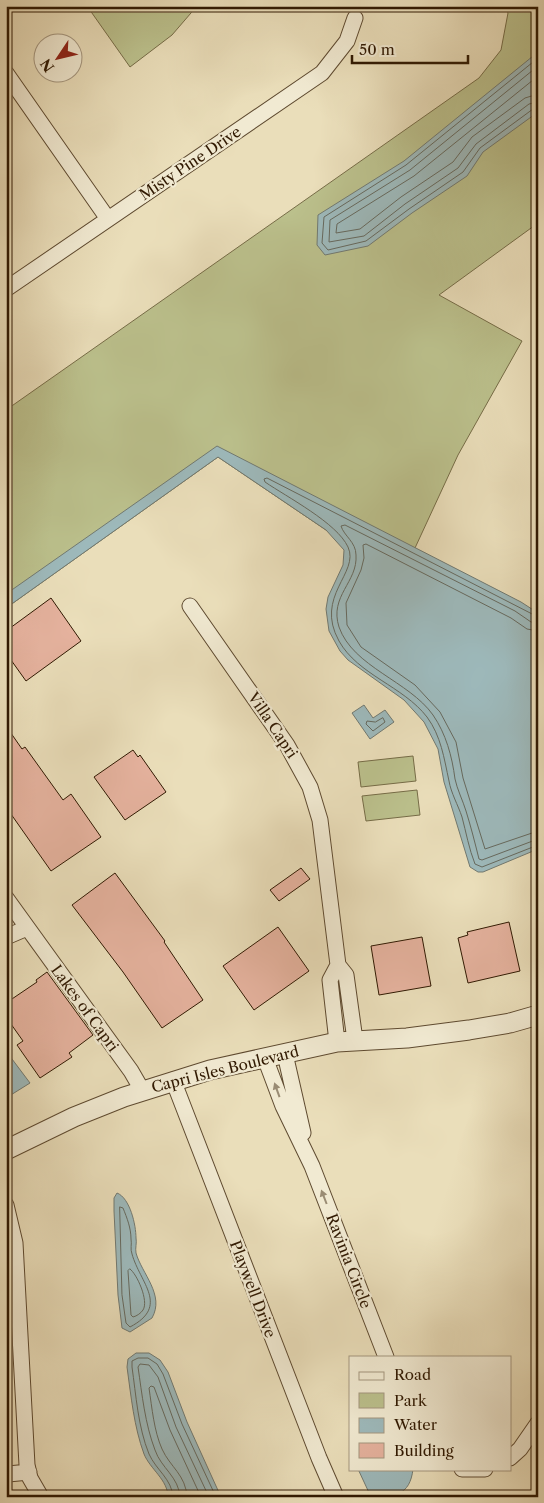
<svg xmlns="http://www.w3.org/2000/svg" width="544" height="1503" viewBox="0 0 544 1503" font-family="'Libre Caslon Text',serif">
<rect width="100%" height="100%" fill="#eadeba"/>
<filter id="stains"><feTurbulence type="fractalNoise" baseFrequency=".004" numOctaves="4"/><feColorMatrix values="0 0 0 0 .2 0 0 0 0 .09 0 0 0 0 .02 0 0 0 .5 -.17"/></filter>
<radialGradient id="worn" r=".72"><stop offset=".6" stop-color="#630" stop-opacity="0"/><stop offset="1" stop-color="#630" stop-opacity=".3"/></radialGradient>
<path fill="#bbc08c" stroke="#766c47" d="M 87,6 L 197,6 L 172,35 L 130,67 Z
M 505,6 L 538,6 L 538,223 L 439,295 L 522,341 L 458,455 L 415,548 L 326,530 L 218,457 L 6,608 L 6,410 L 479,78 L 501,50 L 508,13 Z
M 413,756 L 416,781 L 361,787 L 358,762 Z
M 417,790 L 420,815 L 366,821 L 362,796 Z"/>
<path fill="#9db9bb" stroke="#717971" d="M 538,52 L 538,112 L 483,152 L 467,176 L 412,213 L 368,246 L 325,255 L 317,245 L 318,215 L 404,161 Z
M 217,446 L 521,602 L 538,613 L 538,849 L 483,872 L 478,872 L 470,867 L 444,782 L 438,749 L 424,722 L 404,700 L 348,660 L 340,651 L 329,631 L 326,609 L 328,597 L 343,565 L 344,550 L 326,530 L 218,457 L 6,608 L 6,594 Z
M 364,705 L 373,718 L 385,710 L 394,722 L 370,739 L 352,713 Z
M 6,1051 L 30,1083 L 6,1098 Z
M 117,1193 C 130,1198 136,1225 136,1238 C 137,1243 135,1248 136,1253 C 142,1274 165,1295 152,1318 L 130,1332 L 122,1328 L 118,1295 L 114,1211 L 114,1198 Z
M 136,1353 L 149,1353 L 160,1360 L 168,1372 L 187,1422 L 221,1497 L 168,1497 C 168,1480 150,1469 144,1454 C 134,1427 131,1396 127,1367 L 128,1359 Z
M 358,1469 L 413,1469 C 410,1496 394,1497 371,1497 Z"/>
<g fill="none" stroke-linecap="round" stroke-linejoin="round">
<path stroke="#66695e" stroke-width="1" d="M 538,58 L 406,165 L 324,217 L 322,243 L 328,250 L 366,241 L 409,209 L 463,172 L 480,148 L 533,109 L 538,108
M 538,66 L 410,170 L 330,220 L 329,242 L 364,236 L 405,204 L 458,168 L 476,144 L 529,104 L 538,102
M 538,76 L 414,176 L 337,224 L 336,233 L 360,229 L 401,197 L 453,162 L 472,137 L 525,98 L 538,94
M 538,617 L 267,478 L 264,479 L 265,482 C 287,497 337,523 348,547 C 360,573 314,596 339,641 C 358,675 403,686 427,717 C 441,736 444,758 449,781 C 451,793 458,805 462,817 C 466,832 469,849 475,864 L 482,867 L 538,845
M 538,623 L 531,622 L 515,611 L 345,525 L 341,526 C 344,536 356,542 356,555 C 358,582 329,596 339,627 C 353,667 409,681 433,715 C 446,734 452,756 455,779 C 457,789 463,801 466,811 C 471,827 475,843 479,859 L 482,860 L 538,839
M 538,631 L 527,629 L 511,618 L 366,544 L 363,545 L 364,558 L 361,570 L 346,603 L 347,625 L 361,647 L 415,685 L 440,712 L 456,742 L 463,778 L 485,849 L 538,831
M 383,718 L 385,722 L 373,731 L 366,724 L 367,721 L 375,722 Z
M 120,1207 L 123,1208 C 127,1218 131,1228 131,1239 C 132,1244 130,1249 132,1254 C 140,1283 170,1306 130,1327 L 126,1323 L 122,1295 Z
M 130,1269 C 137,1274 149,1301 143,1310 C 141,1313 137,1316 133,1317 L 131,1315 L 128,1271 Z
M 173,1497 C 172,1479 156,1470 149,1454 C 138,1427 136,1395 132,1367 L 132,1361 L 138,1358 L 148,1358 L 157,1364 L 163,1374 L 182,1424 L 216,1497
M 180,1497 C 179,1477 161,1468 155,1450 C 145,1424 142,1394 138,1367 L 140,1364 L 149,1365 L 158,1377 L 176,1427 L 209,1497
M 187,1497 C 186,1475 170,1467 162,1449 C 154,1431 152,1408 149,1388 L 151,1386 L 154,1387 L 170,1430 L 201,1497"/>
</g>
<path fill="#e5b29e" stroke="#301902" d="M 51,598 L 81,641 L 26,681 L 6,653 L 6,631 Z
M 6,726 L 22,749 L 25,747 L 63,800 L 71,794 L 101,837 L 51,871 L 6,807 Z
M 133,750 L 138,757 L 140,755 L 166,792 L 125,820 L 94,777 Z
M 301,868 L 310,879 L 279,901 L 270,890 Z
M 115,873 L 165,941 L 164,942 L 203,1000 L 162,1028 L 123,972 L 72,905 Z
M 509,922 L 520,971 L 468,983 L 458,938 L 468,935 L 467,932 Z
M 278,927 L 309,971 L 254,1010 L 223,966 Z
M 422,937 L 431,986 L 379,995 L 371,946 Z
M 47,972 L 93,1035 L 69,1053 L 72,1057 L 40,1078 L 17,1045 L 23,1041 L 6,1017 L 6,1003 L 37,982 L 36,980 Z"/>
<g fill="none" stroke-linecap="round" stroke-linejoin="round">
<defs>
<path id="minor" d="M 6,73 L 108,219
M 6,289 L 322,73 L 347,41 L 355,18
M 190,606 L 287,745 L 310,787 L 320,820 L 338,965 L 346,975 L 355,1040
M 6,898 L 131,1071 L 142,1090
M 6,937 L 27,928
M 337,1042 L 330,980 L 338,965
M 285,1054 L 303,1133
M 265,1058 L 283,1106 L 312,1166 L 386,1357
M 173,1080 L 319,1458 L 336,1497
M 6,1205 L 15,1243 L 27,1465 L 30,1478 L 41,1497
M 510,1458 L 520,1449 L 538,1423
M 462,1469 L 485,1469
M 8,1474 L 29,1472"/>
<path id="tertiary" d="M 6,1150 L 74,1117 L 124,1097 L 210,1070 L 337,1042 L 407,1038 L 469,1030 L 510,1023 L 538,1015"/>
</defs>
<use href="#minor" stroke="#5e4a30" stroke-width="17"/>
<use href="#tertiary" stroke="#5e4a30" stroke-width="21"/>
<use href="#minor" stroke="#f1ead2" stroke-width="15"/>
<use href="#tertiary" stroke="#f1ead2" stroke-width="19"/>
</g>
<defs><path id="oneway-solid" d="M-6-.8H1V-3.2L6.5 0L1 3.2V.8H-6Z" transform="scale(1.25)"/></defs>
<g fill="#9a8c74">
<use href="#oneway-solid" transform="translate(277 1090) rotate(-110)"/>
<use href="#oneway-solid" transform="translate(324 1197) rotate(-111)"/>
</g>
<g text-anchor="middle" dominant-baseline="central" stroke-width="4.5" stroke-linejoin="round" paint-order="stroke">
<g font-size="15" fill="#301902" stroke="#f1ead2">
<text transform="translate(190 163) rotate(-34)">Misty Pine Drive</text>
<text transform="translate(273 725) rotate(56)">Villa Capri</text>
<text transform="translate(85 1008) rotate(54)">Lakes of Capri</text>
<text transform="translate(225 1069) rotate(-14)">Capri Isles Boulevard</text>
<text transform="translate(349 1261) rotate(69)">Ravinia Circle</text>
<text transform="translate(253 1289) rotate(69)">Playwell Drive</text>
</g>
</g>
<rect width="544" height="1503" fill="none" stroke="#eadeba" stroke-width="25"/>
<rect x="8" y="8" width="529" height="1488" fill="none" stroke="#301902" stroke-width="2.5"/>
<rect x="12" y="12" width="519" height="1478" fill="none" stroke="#301902"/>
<rect x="349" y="1356" width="162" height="115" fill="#f1ead2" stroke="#a4967f"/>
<rect x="359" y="1372" width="25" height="8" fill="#f1ead2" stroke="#a4967f"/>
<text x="394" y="1380" font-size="15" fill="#301902">Road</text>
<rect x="359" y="1393" width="25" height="15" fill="#bbc08c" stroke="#a4967f"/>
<text x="394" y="1406" font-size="15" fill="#301902">Park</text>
<rect x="359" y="1418" width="25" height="15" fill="#9db9bb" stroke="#a4967f"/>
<text x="394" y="1430" font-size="15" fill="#301902">Water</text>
<rect x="359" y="1443" width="25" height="15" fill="#e5b29e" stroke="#a4967f"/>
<text x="394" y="1456" font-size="15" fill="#301902">Building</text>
<g transform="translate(58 58) rotate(235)"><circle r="24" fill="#f1ead2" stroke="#a4967f"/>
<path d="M0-4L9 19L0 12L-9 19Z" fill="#8f2418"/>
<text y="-8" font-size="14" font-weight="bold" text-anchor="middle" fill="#301902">N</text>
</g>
<path d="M352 55v8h116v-8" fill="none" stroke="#301902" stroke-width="2.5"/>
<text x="359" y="55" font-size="15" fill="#301902" stroke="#f1ead2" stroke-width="4" paint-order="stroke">50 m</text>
<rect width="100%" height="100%" filter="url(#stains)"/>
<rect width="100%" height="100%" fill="url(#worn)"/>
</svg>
